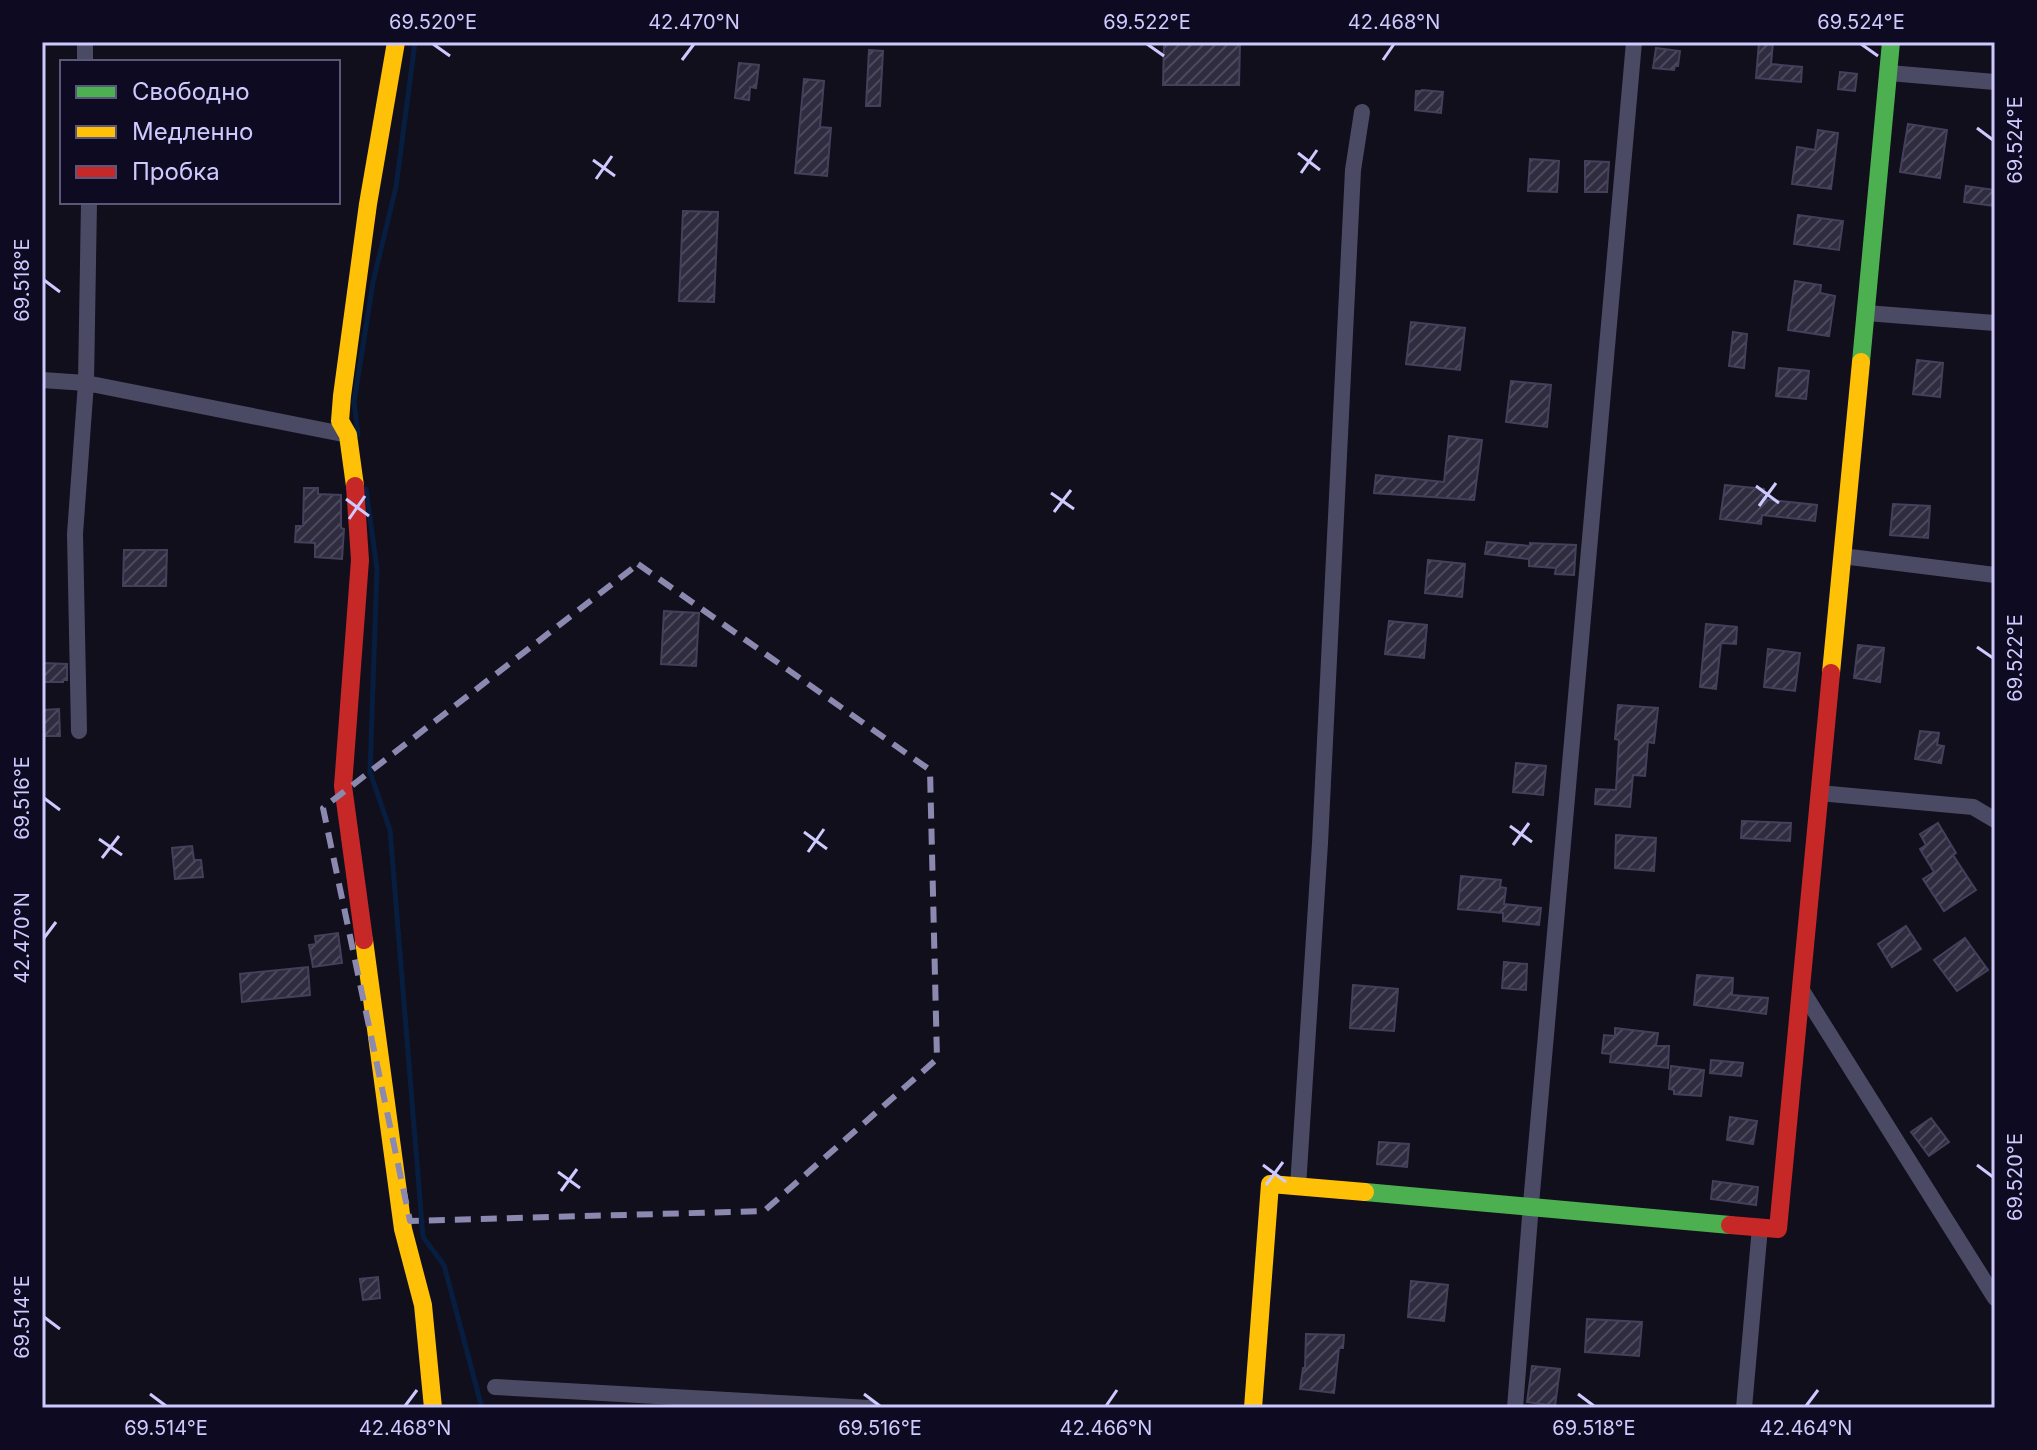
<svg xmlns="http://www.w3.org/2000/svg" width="2037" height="1450" viewBox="0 0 2037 1450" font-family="Inter,sans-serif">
<defs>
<pattern id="building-hatch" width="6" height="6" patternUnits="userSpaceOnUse" patternTransform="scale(2)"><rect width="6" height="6" fill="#2f2c3f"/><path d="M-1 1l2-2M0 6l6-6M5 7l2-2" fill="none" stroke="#4c495c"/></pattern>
</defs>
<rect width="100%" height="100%" fill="#110f1c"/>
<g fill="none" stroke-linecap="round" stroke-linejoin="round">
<path stroke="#071e40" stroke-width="5" d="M 358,435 L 354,402 L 373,282 L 396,187 L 415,42
M 366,489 L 377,569 L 370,772 L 390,830 L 423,1237 L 444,1265 L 482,1408"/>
</g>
<path fill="url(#building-hatch)" stroke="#44405b" stroke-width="2" d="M 1164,42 L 1240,42 L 1239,85 L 1163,85 Z
M 1759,42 L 1773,42 L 1771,64 L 1802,67 L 1801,82 L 1756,78 Z
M 1656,48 L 1680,51 L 1678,66 L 1675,66 L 1674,70 L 1653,68 Z
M 869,50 L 883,51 L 880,106 L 866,106 Z
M 739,63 L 759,65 L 756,88 L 750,87 L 749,100 L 735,98 Z
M 1840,72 L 1857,74 L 1855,91 L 1838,89 Z
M 804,79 L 824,81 L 820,127 L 831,128 L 827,176 L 795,173 Z
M 1422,90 L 1443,92 L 1441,113 L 1415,110 L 1416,91 L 1422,91 Z
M 1908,124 L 1947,130 L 1940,178 L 1900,172 Z
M 1818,130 L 1838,133 L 1831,189 L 1792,184 L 1797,147 L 1815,150 Z
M 1530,159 L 1559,161 L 1557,192 L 1528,191 Z
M 1585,161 L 1609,162 L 1607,192 L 1585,192 Z
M 1966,186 L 1995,190 L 1995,206 L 1964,202 Z
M 683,211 L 718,212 L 714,302 L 679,301 Z
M 1798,215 L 1843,221 L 1839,250 L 1794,244 Z
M 1795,281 L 1821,285 L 1820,293 L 1835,296 L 1829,336 L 1788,330 Z
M 1411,322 L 1465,328 L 1460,370 L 1406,364 Z
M 1733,332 L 1747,334 L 1744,368 L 1729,366 Z
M 1917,360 L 1943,363 L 1940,397 L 1913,394 Z
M 1779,368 L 1809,371 L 1806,399 L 1776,396 Z
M 1511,381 L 1551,385 L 1547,427 L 1506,422 Z
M 1449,436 L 1482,440 L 1474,500 L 1374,493 L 1376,475 L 1444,482 Z
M 1725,485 L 1764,489 L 1763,499 L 1817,505 L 1815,521 L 1762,515 L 1761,524 L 1720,519 Z
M 304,488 L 318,488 L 318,494 L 341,495 L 341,528 L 344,529 L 342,559 L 315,557 L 315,543 L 295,542 L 296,526 L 303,526 Z
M 1893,504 L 1930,506 L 1928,538 L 1890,535 Z
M 1487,542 L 1530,546 L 1530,543 L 1576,545 L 1574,575 L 1555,574 L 1556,568 L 1529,566 L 1529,559 L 1485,554 Z
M 124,550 L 167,550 L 166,586 L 123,586 Z
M 1428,560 L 1465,564 L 1462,597 L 1425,593 Z
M 664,611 L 699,613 L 696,666 L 661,664 Z
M 1389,621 L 1427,625 L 1424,658 L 1385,654 Z
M 1706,624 L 1737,627 L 1736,644 L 1721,643 L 1716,689 L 1700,687 Z
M 1858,645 L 1884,648 L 1880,682 L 1854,678 Z
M 1768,649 L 1800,653 L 1795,691 L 1764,687 Z
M 42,663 L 67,664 L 67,680 L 63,680 L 63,682 L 42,682 Z
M 1618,705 L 1658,708 L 1654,743 L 1648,742 L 1645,776 L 1633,775 L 1630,807 L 1595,804 L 1596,789 L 1616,790 L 1619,740 L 1615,739 Z
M 59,709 L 60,736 L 42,736 L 42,710 Z
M 1920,731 L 1939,733 L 1937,745 L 1944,746 L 1941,763 L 1915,759 Z
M 1516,763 L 1546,766 L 1543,795 L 1513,792 Z
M 1742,821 L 1791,823 L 1790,841 L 1741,838 Z
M 1938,823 L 1956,853 L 1953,855 L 1976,890 L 1944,911 L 1923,879 L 1934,872 L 1920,849 L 1926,845 L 1920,834 Z
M 1616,835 L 1656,838 L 1654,871 L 1615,868 Z
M 192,846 L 194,860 L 201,860 L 203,877 L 175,879 L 172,848 Z
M 1461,876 L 1501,880 L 1500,887 L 1506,888 L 1504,904 L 1541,908 L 1539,925 L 1503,921 L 1503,913 L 1458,909 Z
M 1906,926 L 1921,949 L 1892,967 L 1878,944 Z
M 338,933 L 342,963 L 313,967 L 309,945 L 316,944 L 315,936 Z
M 1965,938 L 1988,970 L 1957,991 L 1934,960 Z
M 1504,962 L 1527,964 L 1526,990 L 1502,988 Z
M 308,967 L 310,995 L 242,1002 L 240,974 Z
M 1697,975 L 1733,978 L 1732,995 L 1768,998 L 1766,1014 L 1694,1005 Z
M 1353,985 L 1398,989 L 1394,1031 L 1350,1028 Z
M 1615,1028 L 1658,1033 L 1656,1046 L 1669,1046 L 1668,1068 L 1610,1062 L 1611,1054 L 1602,1053 L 1604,1035 L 1615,1036 Z
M 1711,1060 L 1743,1063 L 1741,1076 L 1710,1073 Z
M 1671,1066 L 1704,1070 L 1701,1096 L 1674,1094 L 1674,1090 L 1669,1089 Z
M 1730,1117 L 1757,1121 L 1753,1144 L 1727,1140 Z
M 1931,1118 L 1949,1142 L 1929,1156 L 1911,1132 Z
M 1379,1142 L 1409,1144 L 1407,1167 L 1377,1164 Z
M 1713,1181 L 1758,1187 L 1756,1205 L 1711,1199 Z
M 378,1277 L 380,1298 L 363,1300 L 360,1279 Z
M 1411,1281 L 1448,1285 L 1444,1321 L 1408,1317 Z
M 1587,1319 L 1642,1322 L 1639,1356 L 1585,1352 Z
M 1306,1334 L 1344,1335 L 1343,1348 L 1339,1348 L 1334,1393 L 1300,1389 L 1303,1368 L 1305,1368 Z
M 1532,1366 L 1560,1369 L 1555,1406 L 1527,1402 Z"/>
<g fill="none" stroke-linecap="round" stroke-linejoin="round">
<path stroke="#4a4a65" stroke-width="16" d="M 85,42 L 85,62
M 1889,73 L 1995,82
M 1866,313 L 1995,323
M 42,380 L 86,383 L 348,435
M 1842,556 L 1995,575
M 79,731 L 75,534 L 86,383 L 89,202
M 1819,793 L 1973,807 L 1995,820
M 1801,989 L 1995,1298
M 1298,1187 L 1320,843 L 1353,170 L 1362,112
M 495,1387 L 870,1408
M 1515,1408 L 1531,1204 L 1634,42
M 1744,1408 L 1760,1227"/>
<path stroke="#4caf50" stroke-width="18" d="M 1861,362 L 1891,42
M 1365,1192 L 1730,1225"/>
<path stroke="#ffc107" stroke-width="18" d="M 355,486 L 348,435 L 340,421 L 342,396 L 368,204 L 396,42
M 1831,673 L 1861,362
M 364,940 L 403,1229 L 423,1305 L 433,1408
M 1253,1408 L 1270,1184 L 1365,1192"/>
<path stroke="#c62828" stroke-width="18" d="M 355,486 L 360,560 L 343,786 L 364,940
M 1730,1225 L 1778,1229 L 1831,673"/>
</g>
<path fill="none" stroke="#8c89b0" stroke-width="6" stroke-dasharray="16 10" stroke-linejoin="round" d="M 638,564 L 930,770 L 937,1059 L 764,1211 L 410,1221 L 323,808 Z"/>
<path fill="none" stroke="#cecaff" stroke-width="3" d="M 433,44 L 450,56M 1147,44 L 1164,56M 1861,44 L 1878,56M 682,60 L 694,44M 1383,60 L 1394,44M 1977,128 L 1993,140M 1298,153 L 1320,170M 593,160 L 615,176M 1301,173 L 1317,150M 596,179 L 612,156M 44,280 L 60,292M 1756,486 L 1779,503M 1051,493 L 1074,509M 346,499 L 369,516M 1759,506 L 1776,483M 1054,512 L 1071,490M 349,519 L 365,496M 1977,647 L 1993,658M 44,798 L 60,810M 1510,826 L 1532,842M 804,832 L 827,849M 99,839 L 122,855M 1513,845 L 1529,823M 808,852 L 824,829M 102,858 L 119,836M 44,938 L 56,922M 1263,1165 L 1286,1182M 1977,1165 L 1993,1177M 558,1172 L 580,1188M 1266,1185 L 1283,1162M 561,1191 L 577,1169M 44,1317 L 60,1329M 150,1394 L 166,1406M 864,1394 L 880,1406M 1578,1394 L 1594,1406M 405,1406 L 417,1390M 1106,1406 L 1117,1390M 1806,1406 L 1818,1390"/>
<rect width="2037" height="1450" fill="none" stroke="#0d0a21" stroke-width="88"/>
<rect x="60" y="60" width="280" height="144" fill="#0d0a21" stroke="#5a577a" stroke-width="2"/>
<rect x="76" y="86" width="40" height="12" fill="#4caf50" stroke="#5a577a" stroke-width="2"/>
<text x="132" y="100" font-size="24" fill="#cecaff">Свободно</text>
<rect x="76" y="126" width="40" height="12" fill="#ffc107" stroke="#5a577a" stroke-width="2"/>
<text x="132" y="140" font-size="24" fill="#cecaff">Медленно</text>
<rect x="76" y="166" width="40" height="12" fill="#c62828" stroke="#5a577a" stroke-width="2"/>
<text x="132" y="180" font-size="24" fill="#cecaff">Пробка</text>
<rect x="44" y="44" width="1949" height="1362" fill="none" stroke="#cecaff" stroke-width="3"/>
<g font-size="20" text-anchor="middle" fill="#cecaff">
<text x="433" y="29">69.520°E</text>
<text x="694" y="29">42.470°N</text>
<text x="1147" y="29">69.522°E</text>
<text x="1394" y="29">42.468°N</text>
<text x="1861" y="29">69.524°E</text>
<text transform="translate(2015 140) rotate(-90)" y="7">69.524°E</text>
<text transform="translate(22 280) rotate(-90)" y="7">69.518°E</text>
<text transform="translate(2015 658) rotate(-90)" y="7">69.522°E</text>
<text transform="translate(22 798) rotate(-90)" y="7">69.516°E</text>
<text transform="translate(22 938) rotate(-90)" y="7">42.470°N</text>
<text transform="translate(2015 1177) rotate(-90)" y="7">69.520°E</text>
<text transform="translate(22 1317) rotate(-90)" y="7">69.514°E</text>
<text x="166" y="1435">69.514°E</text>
<text x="405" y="1435">42.468°N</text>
<text x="880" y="1435">69.516°E</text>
<text x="1106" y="1435">42.466°N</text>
<text x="1594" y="1435">69.518°E</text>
<text x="1806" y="1435">42.464°N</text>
</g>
</svg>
